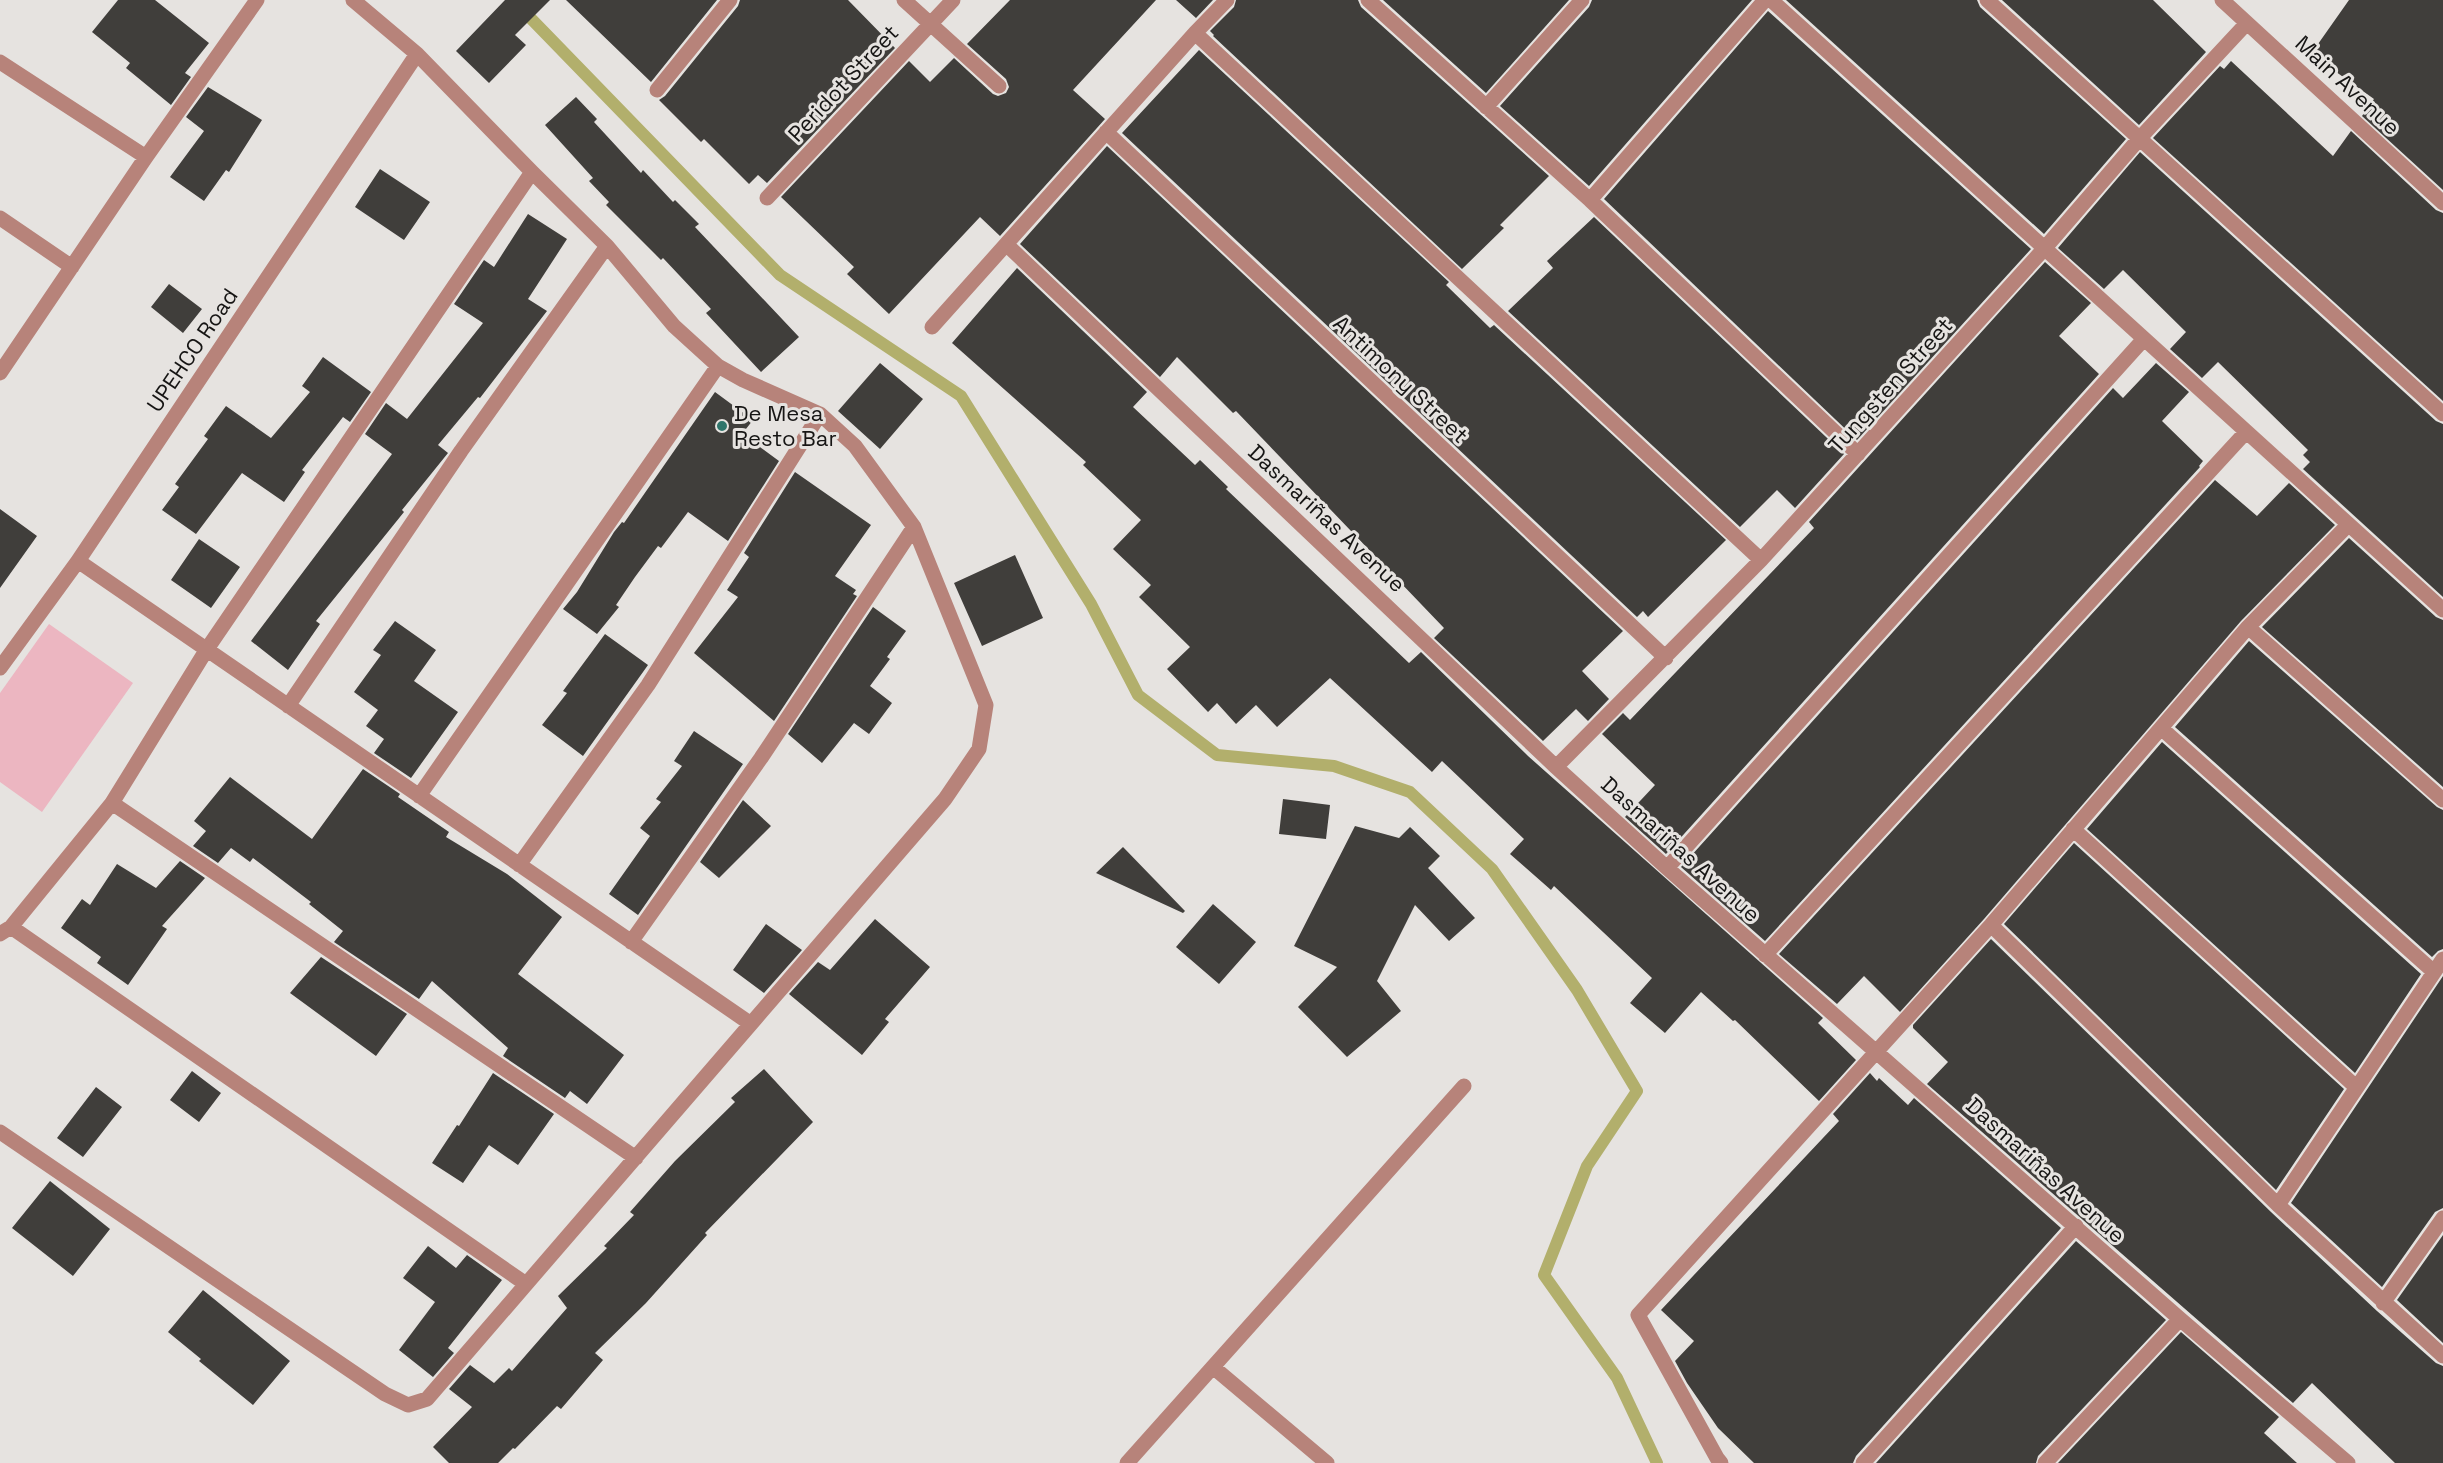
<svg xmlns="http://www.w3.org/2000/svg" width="2443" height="1463" viewBox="0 0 2443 1463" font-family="'Space Grotesk',sans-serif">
<rect width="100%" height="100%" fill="#e6e3e0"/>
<path fill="#ecb6c1" d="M 49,624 L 133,683 L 42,812 L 0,782 L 0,693 Z"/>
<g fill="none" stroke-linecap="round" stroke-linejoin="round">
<path stroke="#b2af6c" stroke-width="12" d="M 513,0 L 780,275 L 961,396 L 1091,604 L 1138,695 L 1217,755 L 1334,766 L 1410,792 L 1492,869 L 1577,990 L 1637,1091 L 1587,1166 L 1544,1275 L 1617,1378 L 1657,1463"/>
</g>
<path fill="#403e3b" d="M 118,0 L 155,0 L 209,43 L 185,73 L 191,77 L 171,105 L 126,68 L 130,63 L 92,32 Z
M 505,0 L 550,0 L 515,35 L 526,45 L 489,83 L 456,51 Z
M 566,0 L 717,0 L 651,82 Z
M 740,0 L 848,0 L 895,48 L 767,183 L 758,175 L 749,184 L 704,139 L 701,142 L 659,100 L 665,96 L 738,6 Z
M 1010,0 L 1156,0 L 1073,90 L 1105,119 L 1000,236 L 980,217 L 889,314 L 847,274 L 854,267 L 781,197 L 909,61 L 930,82 L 954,58 L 993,94 L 998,96 L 1006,93 L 1009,87 L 1006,79 L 967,44 Z
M 1176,0 L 1213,0 L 1196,18 Z
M 1236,0 L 1358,0 L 1361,7 L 1549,176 L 1500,225 L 1504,228 L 1462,269 L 1213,36 L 1214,35 L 1210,31 L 1234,7 Z
M 1383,0 L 1569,0 L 1486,93 Z
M 1592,0 L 1752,0 L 1589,186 L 1500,106 L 1589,7 Z
M 1786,0 L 1977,0 L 1980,7 L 2126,139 L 2044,234 Z
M 2002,0 L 2153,0 L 2206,52 L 2139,125 Z
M 2349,0 L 2443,0 L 2443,190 L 2362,116 L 2374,99 L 2311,54 Z
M 1768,11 L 2031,249 L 1857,440 L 1604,199 Z
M 1199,50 L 1449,282 L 1446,285 L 1490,328 L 1494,325 L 1726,540 L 1648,617 L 1643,611 L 1637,617 L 1122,133 Z
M 2231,61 L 2333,156 L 2351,131 L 2436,210 L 2443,213 L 2443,401 L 2153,138 L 2220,66 L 2224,69 Z
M 208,87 L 262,120 L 229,172 L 226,170 L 204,201 L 170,177 L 204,131 L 186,117 Z
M 576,97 L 597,119 L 594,122 L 641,173 L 643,170 L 673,202 L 675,200 L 699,224 L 695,227 L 799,337 L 761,372 L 706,313 L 711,309 L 663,258 L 661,260 L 606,205 L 609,202 L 589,181 L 593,178 L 545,125 Z
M 1107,146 L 1623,631 L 1582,671 L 1609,699 L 1588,721 L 1576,709 L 1543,741 L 1434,638 L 1444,628 L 1236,411 L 1233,413 L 1177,357 L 1160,377 L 1020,244 Z
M 2140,152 L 2436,421 L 2443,424 L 2443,597 L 2303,469 L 2310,462 L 2303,455 L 2308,450 L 2218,362 L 2202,378 L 2170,349 L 2186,332 L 2123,270 L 2104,289 L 2058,248 Z
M 380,169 L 430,202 L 404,240 L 355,207 Z
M 528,214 L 567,239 L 528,299 L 547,311 L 480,398 L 478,397 L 438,445 L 448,453 L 402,510 L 404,512 L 316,621 L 320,624 L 288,670 L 251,641 L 392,454 L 365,434 L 386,403 L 407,419 L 483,323 L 454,304 L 484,260 L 494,267 Z
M 1594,217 L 1844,454 L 1795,508 L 1777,490 L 1740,527 L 1508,311 L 1553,268 L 1547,261 Z
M 2045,262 L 2091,303 L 2059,336 L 2099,374 L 1666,854 L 1625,817 L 1655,785 L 1602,734 L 1623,713 L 1630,720 L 1814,528 L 1809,522 Z
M 1017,268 L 1147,392 L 1133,407 L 1195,465 L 1200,460 L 1228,487 L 1226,489 L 1409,663 L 1421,652 L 1528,756 L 1823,1018 L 1818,1023 L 1856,1060 L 1819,1101 L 1735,1020 L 1733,1021 L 1701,992 L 1665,1033 L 1630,1003 L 1652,978 L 1554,886 L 1551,890 L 1510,854 L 1524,839 L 1442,761 L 1432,772 L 1330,678 L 1277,727 L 1256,705 L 1236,724 L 1217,703 L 1208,712 L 1167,669 L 1190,647 L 1139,597 L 1151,585 L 1113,549 L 1141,520 L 1083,465 L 1086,462 L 952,343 Z
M 169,284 L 202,309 L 183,333 L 151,307 Z
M 323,357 L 371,392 L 350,422 L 343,417 L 302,470 L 305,472 L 284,502 L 242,473 L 196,534 L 162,510 L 179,487 L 175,484 L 208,439 L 204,436 L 226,406 L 271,438 L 310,392 L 302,386 Z
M 880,363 L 923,399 L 880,449 L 838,411 Z
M 2156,363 L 2189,392 L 2162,421 L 2203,461 L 2199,466 L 2200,467 L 1765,941 L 1681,867 L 2113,388 L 2123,398 Z
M 715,392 L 753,420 L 742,434 L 779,461 L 728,541 L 688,512 L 661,548 L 658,546 L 635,577 L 616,605 L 619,607 L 597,634 L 563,609 L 577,592 L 614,532 L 622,522 L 624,523 Z
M 795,472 L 871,525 L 835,576 L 856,590 L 853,594 L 857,596 L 774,721 L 694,653 L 738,597 L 727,590 L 749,557 L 744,553 Z
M 2215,480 L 2257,516 L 2289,483 L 2335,525 L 2241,621 L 1984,919 L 1900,1012 L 1864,976 L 1837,1004 L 1779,954 Z
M 0,509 L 37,536 L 0,588 Z
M 2349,538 L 2436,617 L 2443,620 L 2443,787 L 2262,627 Z
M 199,539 L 240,567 L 211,608 L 171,580 Z
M 1015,555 L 1043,618 L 982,646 L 954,583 Z
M 873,607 L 906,631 L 887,657 L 890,659 L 870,686 L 892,703 L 869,734 L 854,723 L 822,763 L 788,734 Z
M 395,621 L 436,650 L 414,681 L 458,712 L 411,778 L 374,753 L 384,739 L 366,726 L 378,710 L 354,692 L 381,655 L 373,650 Z
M 605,634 L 648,665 L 583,756 L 542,725 L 567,693 L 563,691 Z
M 2249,641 L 2437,807 L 2443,810 L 2443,949 L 2438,951 L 2432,957 L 2175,727 Z
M 694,731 L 743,764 L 638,915 L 609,894 L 650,836 L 640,828 L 661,802 L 656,799 L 682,766 L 674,761 Z
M 2162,742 L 2421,974 L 2355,1073 L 2087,829 Z
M 363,769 L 400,794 L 398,797 L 449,832 L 446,837 L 507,874 L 562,917 L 518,974 L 624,1055 L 587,1104 L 570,1091 L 565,1098 L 503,1056 L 508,1048 L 432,981 L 419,999 L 334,942 L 343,931 L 309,904 L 311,902 L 253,858 L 250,862 L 231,848 L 218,863 L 193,846 L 206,831 L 194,821 L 230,777 L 312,839 Z
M 1283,799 L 1330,805 L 1326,839 L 1279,834 Z
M 743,800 L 771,826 L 719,878 L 700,862 Z
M 1355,826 L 1399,838 L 1410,827 L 1440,856 L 1428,868 L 1475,918 L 1449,941 L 1415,905 L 1377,981 L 1401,1011 L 1347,1057 L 1298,1007 L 1337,967 L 1294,946 Z
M 2074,843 L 2344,1089 L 2276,1190 L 2004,924 Z
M 1123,847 L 1185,911 L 1183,913 L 1096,873 Z
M 180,861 L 205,878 L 162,926 L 167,929 L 128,985 L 97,963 L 101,957 L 61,928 L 82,899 L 90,905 L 117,864 L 156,888 Z
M 1213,904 L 1256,942 L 1219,984 L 1176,947 Z
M 875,919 L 930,967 L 885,1019 L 889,1022 L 862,1055 L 789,994 L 818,962 L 830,970 Z
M 766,924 L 802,950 L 764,993 L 733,970 Z
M 1991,939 L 2271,1212 L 2377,1311 L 2436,1363 L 2443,1366 L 2443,1463 L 2395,1463 L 2312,1383 L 2293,1403 L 1927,1084 L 1948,1062 L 1913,1028 L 1913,1025 Z
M 321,957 L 407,1014 L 376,1056 L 290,993 Z
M 2443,976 L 2443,1208 L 2435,1212 L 2382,1287 L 2291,1203 Z
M 764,1069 L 813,1122 L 705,1233 L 707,1235 L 646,1303 L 595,1353 L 603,1360 L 561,1409 L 557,1406 L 515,1449 L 513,1448 L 498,1463 L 449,1463 L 433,1447 L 472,1407 L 449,1389 L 470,1365 L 494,1383 L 509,1368 L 512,1371 L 567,1308 L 558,1296 L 607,1248 L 604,1246 L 634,1215 L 630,1212 L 675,1161 L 735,1102 L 731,1098 Z
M 192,1071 L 221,1093 L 199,1122 L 170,1100 Z
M 493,1073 L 554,1114 L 518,1165 L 489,1145 L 463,1183 L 432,1163 L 457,1125 L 459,1126 Z
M 1870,1073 L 1877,1081 L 1879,1078 L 1908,1105 L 1914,1098 L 2061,1228 L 1856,1456 L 1853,1463 L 1754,1463 L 1718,1428 L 1687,1383 L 1675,1361 L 1694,1341 L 1661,1310 L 1839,1121 L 1833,1114 Z
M 96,1087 L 122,1107 L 83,1157 L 57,1138 Z
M 50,1181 L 110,1229 L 73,1276 L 12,1228 Z
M 2443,1235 L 2443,1343 L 2397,1300 Z
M 2076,1241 L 2166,1320 L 2038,1456 L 2036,1463 L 1876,1463 Z
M 428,1246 L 456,1268 L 467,1255 L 502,1280 L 448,1348 L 454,1353 L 433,1377 L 399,1350 L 435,1302 L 403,1278 Z
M 203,1290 L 290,1361 L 253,1405 L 199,1361 L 201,1359 L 168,1332 Z
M 2181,1332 L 2279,1417 L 2264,1433 L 2297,1463 L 2058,1463 Z"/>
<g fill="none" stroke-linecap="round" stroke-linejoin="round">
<path stroke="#b7837a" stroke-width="15" d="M 904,0 L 999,86
M 1368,0 L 1590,200 L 1858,454
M 1771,0 L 2443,610
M 1987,0 L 2443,414
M 2222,0 L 2443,203
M 1195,33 L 1761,560
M 0,62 L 146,157
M 657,90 L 730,0
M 1486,107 L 1582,0
M 1106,132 L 1666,658
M 767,198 L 953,0
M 1590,200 L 1765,0
M 0,218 L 72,267
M 1007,245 L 1556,767 L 1667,868 L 2180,1319 L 2348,1463
M 932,327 L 1195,33 L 1227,0
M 0,373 L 146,157 L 257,0
M 78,561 L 751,1024
M 2248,627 L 2443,800
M 0,668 L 78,561 L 417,54
M 288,706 L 461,451 L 607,246
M 2161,728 L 2434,972
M 1556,767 L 1761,560 L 2044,249 L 2139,139 L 2247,23
M 419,796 L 718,366
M 112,803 L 636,1158
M 2073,829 L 2356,1087
M 519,865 L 648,685 L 820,414
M 1667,868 L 2143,340
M 1991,925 L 2278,1205 L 2443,1356
M 11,927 L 526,1284
M 0,934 L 11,927 L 112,803 L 207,649 L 532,172
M 631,942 L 761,758 L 914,527
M 1765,955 L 2246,432
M 0,1132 L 385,1394 L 408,1405 L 427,1399 L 945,799 L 979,749 L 986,705 L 914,527 L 855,446 L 820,414 L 743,380 L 718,366 L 674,326 L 607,246 L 532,172 L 417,54 L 353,0
M 2278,1205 L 2443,959
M 2383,1303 L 2443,1218
M 1213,1367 L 1327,1463
M 1127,1463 L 1464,1086
M 1721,1463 L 1717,1458 L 1638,1315 L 1991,925 L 2248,627 L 2348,525
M 1863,1463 L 2076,1226
M 2045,1463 L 2180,1319"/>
</g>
<circle fill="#2f756b" stroke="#e6e3e0" stroke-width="2" cx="722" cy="426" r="6"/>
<g text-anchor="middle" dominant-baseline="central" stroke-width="6" stroke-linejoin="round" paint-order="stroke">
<g font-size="22" fill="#161514" stroke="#e6e3e0">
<text transform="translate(843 83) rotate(-47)">Peridot Street</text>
<text transform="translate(2348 85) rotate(43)">Main Avenue</text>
<text transform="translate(192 350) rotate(-56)">UPEHCO Road</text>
<text transform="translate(1401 379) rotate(43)">Antimony Street</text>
<text transform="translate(1890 385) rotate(-48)">Tungsten Street</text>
<text transform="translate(1327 518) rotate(43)">Dasmariñas Avenue</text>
<text transform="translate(1681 849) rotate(42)">Dasmariñas Avenue</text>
<text transform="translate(2046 1170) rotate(42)">Dasmariñas Avenue</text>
</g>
<g font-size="22" fill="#161514" stroke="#e6e3e0" text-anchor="start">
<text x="734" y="413">De Mesa<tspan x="734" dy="25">Resto Bar</tspan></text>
</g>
</g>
</svg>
